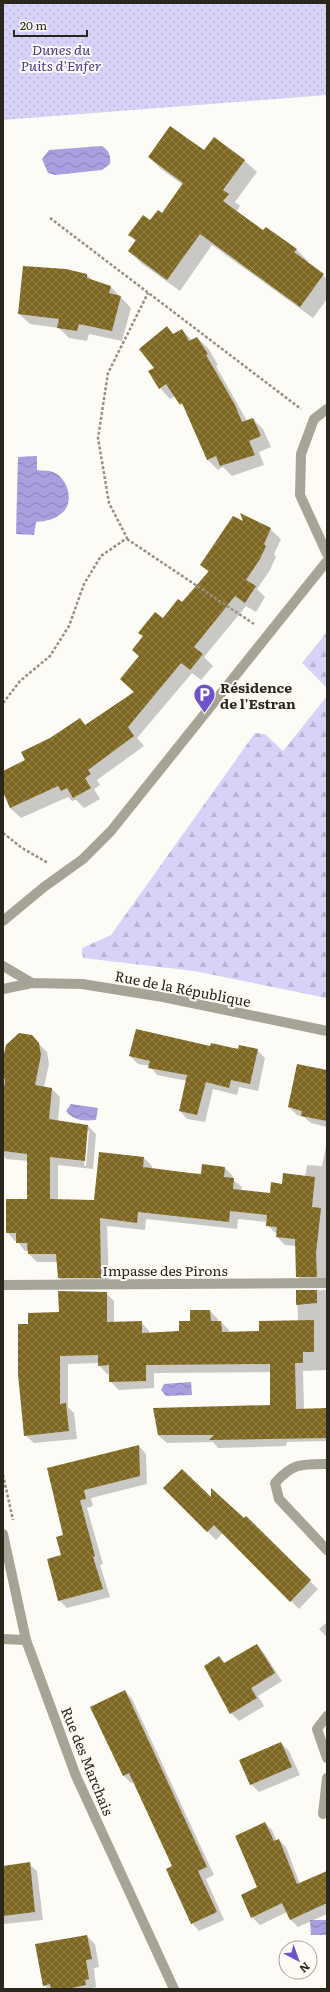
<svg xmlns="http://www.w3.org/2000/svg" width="330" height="1992" viewBox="0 0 330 1992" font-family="Literata,serif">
<defs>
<pattern id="grass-dots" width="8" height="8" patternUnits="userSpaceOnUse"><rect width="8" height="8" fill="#d7d3f8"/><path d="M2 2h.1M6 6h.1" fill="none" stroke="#b9b5d4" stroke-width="1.8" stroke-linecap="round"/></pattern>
<pattern id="forest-firs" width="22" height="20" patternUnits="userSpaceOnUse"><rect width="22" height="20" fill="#d7d3f8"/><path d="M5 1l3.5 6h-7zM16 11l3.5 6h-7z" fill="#b9b5d4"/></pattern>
<pattern id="water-waves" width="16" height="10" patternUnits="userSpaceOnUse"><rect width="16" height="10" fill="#a89fdf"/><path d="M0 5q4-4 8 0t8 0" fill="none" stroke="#8981b4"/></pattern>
<pattern id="building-cross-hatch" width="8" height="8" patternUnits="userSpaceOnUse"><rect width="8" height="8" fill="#7e6821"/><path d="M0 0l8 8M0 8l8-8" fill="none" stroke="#92824f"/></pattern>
</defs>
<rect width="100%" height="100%" fill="#fdfbf5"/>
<path fill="url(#grass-dots)" d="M 3,3 L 327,3 L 327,95 L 3,120 Z"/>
<path fill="url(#forest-firs)" d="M 327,632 L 327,688 L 302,663 Z
M 327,696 L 327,998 L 194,971 L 83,958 L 82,948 L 111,935 L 255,733 L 265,734 L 283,751 Z"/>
<path fill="url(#water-waves)" d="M 102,146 C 109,151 111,155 110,164 L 102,170 L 55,175 L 48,173 L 42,159 L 49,150 Z
M 37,456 L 37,470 C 42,471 48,470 53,472 C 68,478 75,502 62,513 C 54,520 46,521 36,522 L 34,535 L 16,534 L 18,457 Z
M 71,1104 L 98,1108 L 96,1120 C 84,1121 74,1121 66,1111 Z
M 191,1382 L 192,1395 L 166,1396 L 161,1390 L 164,1384 Z
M 310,1920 L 327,1920 L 327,1935 L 311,1935 Z"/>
<path fill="#0003" fill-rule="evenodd" d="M 215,138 L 245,161 L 257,172 L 235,202 L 240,206 L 236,212 L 263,231 L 296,249 L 308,261 L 307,263 L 327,279 L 327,299 L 313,318 L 212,245 L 180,291 L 141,263 L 129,251 L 136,242 L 130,235 L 162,215 L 183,185 L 161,169 L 149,157 L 204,152 Z
M 87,275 L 93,281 L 111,287 L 131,308 L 122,341 L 89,334 L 87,341 L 69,338 L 59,328 L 30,324 L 19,314 Z
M 167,328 L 174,335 L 182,330 L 192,340 L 197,338 L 208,348 L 218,365 L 216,366 L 247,421 L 253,419 L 263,429 L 271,447 L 259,452 L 264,465 L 232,476 L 223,467 L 218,470 L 207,459 L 187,411 L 175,396 L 170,399 L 160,388 L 155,368 Z
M 245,524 L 270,529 L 281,539 L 274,554 L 276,557 L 270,570 L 257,589 L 265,597 L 256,612 L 246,606 L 204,657 L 213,666 L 201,680 L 192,673 L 137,738 L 144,746 L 97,780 L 100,785 L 94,789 L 100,799 L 84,808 L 76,800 L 72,801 L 68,797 L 21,818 L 10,808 L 3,789 L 3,772 L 26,761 L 50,739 L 80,719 L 86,725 L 135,692 L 140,657 L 133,650 L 182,604 L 209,573 L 201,565 Z
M 31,1036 L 47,1052 L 49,1064 L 44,1087 L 52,1089 L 60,1097 L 58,1121 L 88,1126 L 96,1134 L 93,1169 L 58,1165 L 58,1200 L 95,1201 L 144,1158 L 152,1166 L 152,1169 L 202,1175 L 224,1167 L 233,1176 L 232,1179 L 242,1187 L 241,1191 L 271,1194 L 283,1185 L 305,1177 L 307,1165 L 322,1166 L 327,1141 L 327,1284 L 305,1284 L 297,1276 L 297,1246 L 285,1245 L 277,1237 L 277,1234 L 267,1225 L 267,1222 L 238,1219 L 237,1229 L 146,1219 L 145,1230 L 107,1226 L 109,1286 L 68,1286 L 59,1278 L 58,1262 L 37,1262 L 28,1253 L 28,1251 L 25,1251 L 17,1241 L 15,1241 L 7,1232 L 28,1200 L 28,1161 L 6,1159 L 3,1155 L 3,1106 L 6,1082 L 3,1079 L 3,1067 ZM 87,1131 L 89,1131 L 86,1166 L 84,1166 Z
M 211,1047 L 257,1050 L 265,1058 L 258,1091 L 239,1087 L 237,1095 L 213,1089 L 205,1122 L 187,1119 L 180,1111 L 187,1081 L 157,1075 L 150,1066 L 138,1064 L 130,1056 Z
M 327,1072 L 327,1127 L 311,1123 L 304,1117 L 297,1115 L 289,1107 Z
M 327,1290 L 327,1370 L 303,1371 L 304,1409 L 327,1409 L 327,1441 L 287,1442 L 286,1446 L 218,1448 L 213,1442 L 167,1443 L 158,1435 L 271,1406 L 271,1372 L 154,1373 L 154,1388 L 119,1390 L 110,1381 L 110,1374 L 107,1374 L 99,1365 L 99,1363 L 68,1364 L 68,1407 L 74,1413 L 77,1439 L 34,1443 L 25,1435 L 29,1325 L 106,1293 L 114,1301 L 114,1323 L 141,1322 L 149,1331 L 149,1333 L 180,1332 L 191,1322 L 210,1311 L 218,1319 L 218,1322 L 221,1322 L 229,1330 L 229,1333 L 260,1332 L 298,1321 L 297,1291 Z
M 139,1446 L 146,1454 L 147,1484 L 91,1498 L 93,1506 L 87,1508 L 103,1564 L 100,1565 L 110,1597 L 67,1608 L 59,1600 L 65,1536 L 48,1469 Z
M 164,1488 L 212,1499 L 244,1520 L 246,1518 L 318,1589 L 299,1609 L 223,1533 L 216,1540 Z
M 327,1622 L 327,1637 L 319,1629 Z
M 256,1645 L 264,1653 L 282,1681 L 258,1696 L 264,1706 L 239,1721 L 231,1713 L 219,1657 L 225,1663 Z
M 125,1691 L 132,1699 L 214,1875 L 206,1879 L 224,1920 L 199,1931 L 192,1923 L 174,1866 L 135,1782 L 131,1783 L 123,1775 Z
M 281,1743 L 289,1751 L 300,1775 L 259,1792 L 251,1784 Z
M 265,1823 L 272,1830 L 277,1841 L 279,1840 L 286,1847 L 300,1884 L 327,1872 L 327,1914 L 298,1927 L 291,1920 L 287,1912 L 260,1925 L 252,1917 L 258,1888 Z
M 29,1864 L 37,1871 L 43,1920 L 3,1924 L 3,1867 Z
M 87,1936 L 95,1944 L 99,1967 L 94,1968 L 96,1987 L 93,1988 L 93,1989 L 48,1989 L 44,1985 Z"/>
<path fill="url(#building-cross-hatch)" d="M 170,126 L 204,150 L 214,137 L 245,160 L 223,190 L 229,194 L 223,201 L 263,230 L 266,227 L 297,249 L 294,252 L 324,274 L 300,307 L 200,234 L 167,280 L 128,251 L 136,240 L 128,235 L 143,215 L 150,220 L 158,210 L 162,213 L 183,183 L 148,157 Z
M 23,266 L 66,269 L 87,274 L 87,278 L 111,286 L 109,293 L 121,296 L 112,331 L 79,324 L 77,331 L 57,328 L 59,319 L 18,314 Z
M 167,326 L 173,334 L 182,329 L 189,341 L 197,337 L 208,354 L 206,355 L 235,405 L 242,422 L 253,418 L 261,436 L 249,441 L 255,455 L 220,466 L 216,456 L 207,460 L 182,403 L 180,405 L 166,384 L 159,389 L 148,371 L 154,368 L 139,349 Z
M 240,513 L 271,528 L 264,544 L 266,546 L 260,559 L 246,580 L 256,586 L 245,603 L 235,596 L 194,647 L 203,654 L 190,670 L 181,663 L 128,727 L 134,736 L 88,770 L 91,774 L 85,778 L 91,788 L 73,798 L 67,788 L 61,791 L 58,786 L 10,808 L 3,792 L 3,771 L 25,760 L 21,752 L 50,738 L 80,718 L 85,725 L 134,692 L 120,679 L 139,656 L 132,650 L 143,636 L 138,633 L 155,612 L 163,618 L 178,599 L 182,602 L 209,571 L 200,565 L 233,516 L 243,521 Z
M 136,1029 L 210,1046 L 211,1043 L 238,1049 L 239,1045 L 258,1049 L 250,1084 L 231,1080 L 229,1088 L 206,1082 L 197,1115 L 179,1111 L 187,1075 L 148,1068 L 150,1061 L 129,1056 Z
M 19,1033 L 32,1035 L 39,1043 L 41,1055 L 35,1085 L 52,1088 L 49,1119 L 88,1125 L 85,1161 L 50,1157 L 50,1199 L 94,1200 L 99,1152 L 144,1157 L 143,1167 L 190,1173 L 201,1174 L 202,1164 L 225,1167 L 224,1177 L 234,1178 L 233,1189 L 270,1193 L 271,1182 L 282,1184 L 283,1173 L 315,1177 L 312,1207 L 321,1208 L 316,1253 L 317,1277 L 296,1277 L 295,1239 L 276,1237 L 277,1227 L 266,1226 L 267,1215 L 230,1211 L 229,1222 L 138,1212 L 137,1223 L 100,1218 L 101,1278 L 58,1278 L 56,1254 L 28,1254 L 27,1243 L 16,1243 L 16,1233 L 6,1233 L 6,1199 L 27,1199 L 27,1154 L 3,1151 L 3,1096 L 5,1079 L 3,1078 L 3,1058 L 6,1045 Z
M 297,1064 L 327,1070 L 327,1121 L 301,1116 L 302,1111 L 288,1107 Z
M 296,1290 L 317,1290 L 317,1303 L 296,1305 Z
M 58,1291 L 107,1292 L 107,1322 L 142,1321 L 142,1333 L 179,1331 L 179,1321 L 190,1321 L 190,1310 L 210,1310 L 211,1321 L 221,1321 L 222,1332 L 259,1331 L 259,1321 L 314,1320 L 314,1352 L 303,1352 L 303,1363 L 295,1363 L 296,1409 L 327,1408 L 327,1438 L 209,1440 L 214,1435 L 158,1435 L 153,1408 L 270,1405 L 270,1364 L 146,1365 L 146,1381 L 109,1382 L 109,1365 L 98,1366 L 98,1355 L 60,1356 L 60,1404 L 66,1403 L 69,1431 L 24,1436 L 18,1374 L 18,1324 L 28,1324 L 28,1313 L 59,1312 Z
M 139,1445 L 140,1476 L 84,1490 L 86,1499 L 80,1500 L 95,1556 L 93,1557 L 103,1589 L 58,1601 L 47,1559 L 61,1555 L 56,1537 L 63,1535 L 47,1468 Z
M 182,1469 L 211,1497 L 211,1488 L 244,1518 L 246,1516 L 311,1580 L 290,1602 L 214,1525 L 207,1532 L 163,1488 Z
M 257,1644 L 275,1673 L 251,1688 L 257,1698 L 230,1714 L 204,1666 L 219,1656 L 224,1663 Z
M 125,1690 L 207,1867 L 198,1871 L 217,1912 L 191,1924 L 166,1869 L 172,1866 L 129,1773 L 123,1776 L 90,1707 Z
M 281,1742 L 292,1767 L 250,1785 L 239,1760 Z
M 265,1822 L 274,1841 L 279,1839 L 297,1884 L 327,1871 L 327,1903 L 290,1920 L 282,1903 L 251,1918 L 241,1895 L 257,1887 L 235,1836 Z
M 30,1862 L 35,1912 L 3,1916 L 3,1866 Z
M 87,1935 L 92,1959 L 86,1960 L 89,1979 L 85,1980 L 86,1985 L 66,1989 L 51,1989 L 50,1984 L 43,1986 L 35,1944 Z"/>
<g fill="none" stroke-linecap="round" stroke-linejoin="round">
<path stroke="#949188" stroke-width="2.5" stroke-dasharray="3 2" stroke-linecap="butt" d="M 50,218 L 301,409
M 127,539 L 254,624
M 3,703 L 20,681 L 50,656 L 69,626 L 84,584 L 101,556 L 127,538 L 109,503 L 98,438 L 108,373 L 148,293
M 3,833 L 22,848 L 48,863
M 3,1475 L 13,1520"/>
<path stroke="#a7a397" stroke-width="10" d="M 327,409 L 314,419 L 301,454 L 300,495 L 327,554
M 3,921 L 44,887 L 83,859 L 111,831 L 327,561
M 3,966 L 32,983
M 3,989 L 32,983 L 82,984 L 163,997 L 327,1031
M 3,1285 L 327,1283
M 327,1464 C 301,1464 293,1463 275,1483 L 279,1499 L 327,1550
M 3,1534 L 26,1640 L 76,1776 L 174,1989
M 3,1639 L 26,1640
M 327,1716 L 317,1729 L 327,1758
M 323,1814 L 327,1778"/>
</g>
<defs>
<symbol id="parking-pin" viewBox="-11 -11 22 30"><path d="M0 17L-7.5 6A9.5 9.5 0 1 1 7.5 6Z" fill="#6f51ca" stroke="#fdfbf5"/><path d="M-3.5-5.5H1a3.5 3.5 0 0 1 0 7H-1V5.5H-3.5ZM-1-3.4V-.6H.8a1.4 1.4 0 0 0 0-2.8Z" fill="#fff"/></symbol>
</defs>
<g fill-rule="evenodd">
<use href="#parking-pin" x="192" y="682" width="25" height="34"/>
</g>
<g text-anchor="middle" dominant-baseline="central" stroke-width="4" stroke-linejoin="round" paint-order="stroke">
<g font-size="14" font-style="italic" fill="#4b3a86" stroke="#fdfbf5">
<text x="61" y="49">Dunes du<tspan x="61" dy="16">Puits d'Enfer</tspan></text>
</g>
<g font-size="14" font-weight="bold" fill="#2a261b" stroke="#fdfbf5" text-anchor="start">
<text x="220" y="687">Résidence<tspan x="220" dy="16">de l'Estran</tspan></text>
</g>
<g font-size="14" fill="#2a261b" stroke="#fdfbf5">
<text transform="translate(183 988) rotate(11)">Rue de la République</text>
<text x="165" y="1270">Impasse des Pirons</text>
<text transform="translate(88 1761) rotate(68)">Rue des Marchais</text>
</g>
</g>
<rect width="330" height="1992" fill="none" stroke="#2a261b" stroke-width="8"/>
<g transform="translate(298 1960) rotate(139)"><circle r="19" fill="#fdfbf5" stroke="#a9a69e"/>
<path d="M0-3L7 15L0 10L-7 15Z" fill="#6f51ca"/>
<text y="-6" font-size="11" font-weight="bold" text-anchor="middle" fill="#2a261b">N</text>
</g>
<path d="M14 30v6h73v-6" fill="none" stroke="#2a261b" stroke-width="2"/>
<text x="20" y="30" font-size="12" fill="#2a261b" stroke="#fdfbf5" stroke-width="3" paint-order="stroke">20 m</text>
</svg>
